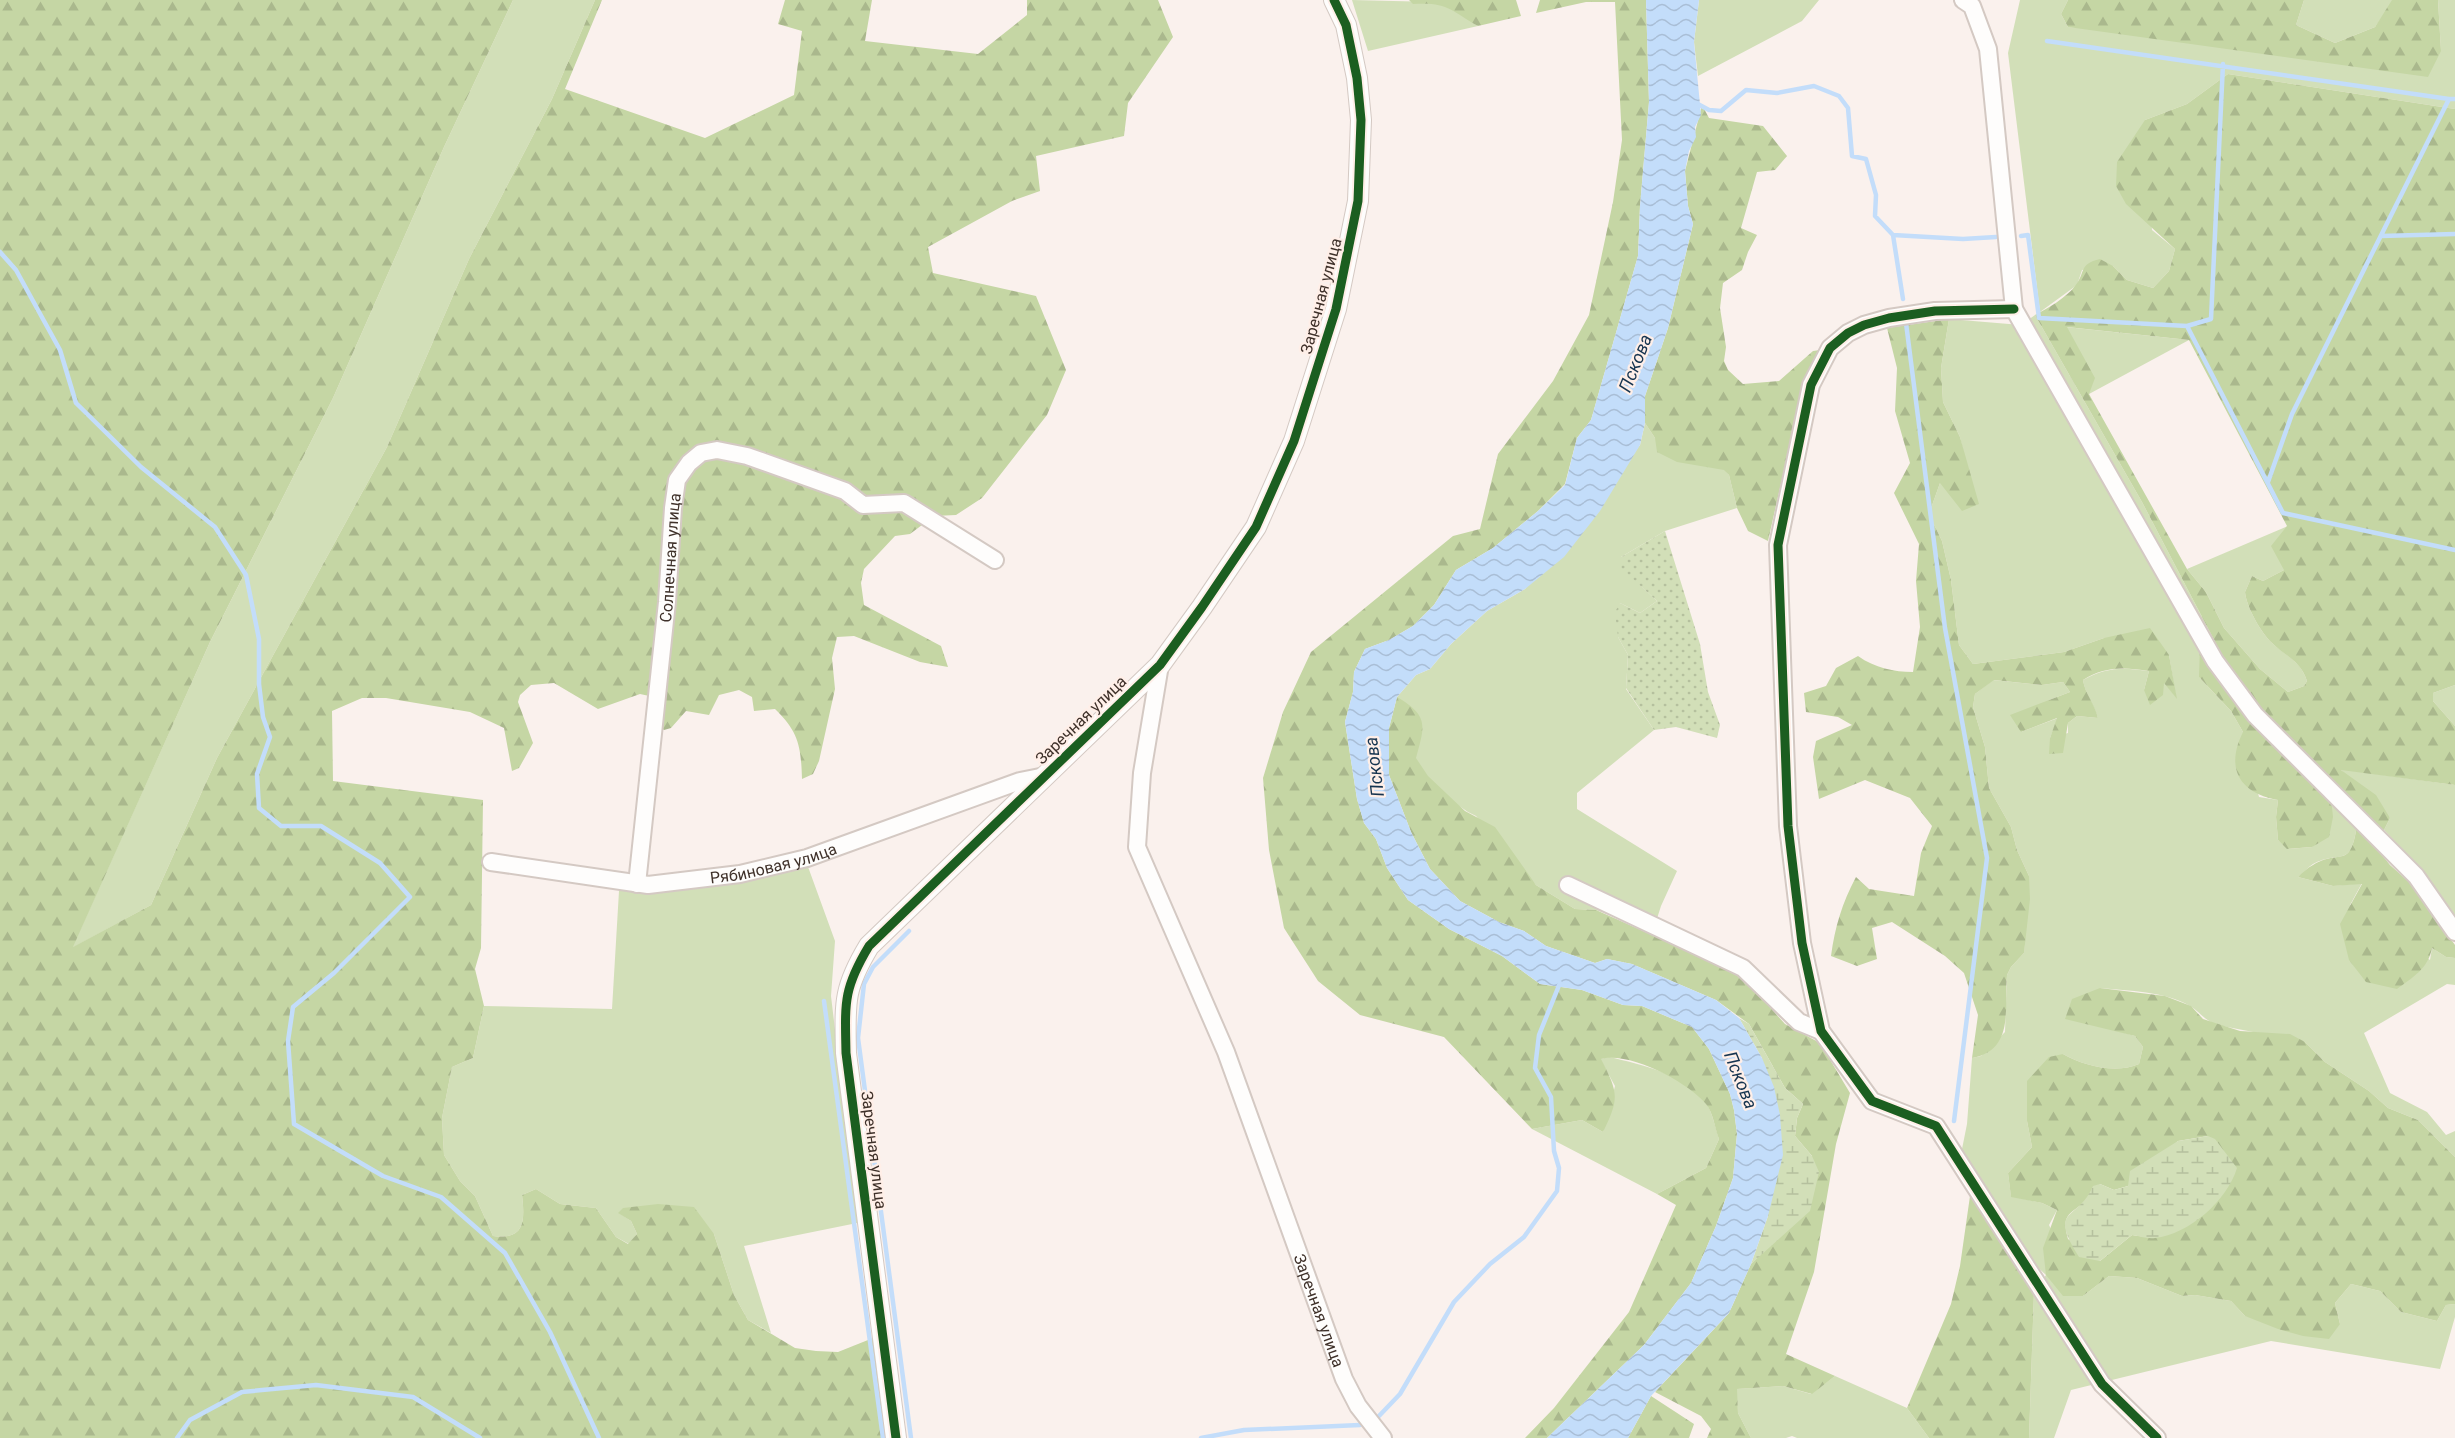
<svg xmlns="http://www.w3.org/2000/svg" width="2455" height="1438" viewBox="0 0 2455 1438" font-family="Roboto,sans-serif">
<defs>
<pattern id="forest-firs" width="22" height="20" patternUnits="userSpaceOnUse" patternTransform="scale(1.5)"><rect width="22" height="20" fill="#c5d6a4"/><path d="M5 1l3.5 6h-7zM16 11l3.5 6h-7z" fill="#aab88d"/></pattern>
<pattern id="wetland-marsh" width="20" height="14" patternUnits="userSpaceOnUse" patternTransform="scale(1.5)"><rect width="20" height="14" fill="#d2dfb8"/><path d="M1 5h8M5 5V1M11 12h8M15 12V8" fill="none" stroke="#b5c09e"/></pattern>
<pattern id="garden-dots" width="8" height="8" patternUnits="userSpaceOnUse" patternTransform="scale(1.5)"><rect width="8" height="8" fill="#d2dfb8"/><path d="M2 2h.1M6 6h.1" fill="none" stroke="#b5c09e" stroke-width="1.8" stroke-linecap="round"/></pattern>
<pattern id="water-waves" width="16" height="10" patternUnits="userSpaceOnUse" patternTransform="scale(1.5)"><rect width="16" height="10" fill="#c3ddfa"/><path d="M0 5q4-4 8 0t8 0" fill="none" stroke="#a9bed6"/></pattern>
</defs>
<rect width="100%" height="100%" fill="#faf1ed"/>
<path fill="#d2dfb8" d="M 513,0 L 595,0 L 552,99 L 469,259 L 387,447 L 217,758 L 151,905 L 72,948 L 210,642 L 333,398 L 444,147 Z
M 1352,0 L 1435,2 L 1447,5 L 1478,26 L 1368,51 Z
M 1699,0 L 1819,0 L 1802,21 L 1698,76 L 1694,42 Z
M 2020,0 L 2068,0 L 2061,14 L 2068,27 L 2441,51 L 2438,0 L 2455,0 L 2455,109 L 2228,74 L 2187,104 L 2145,120 L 2152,230 L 2175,249 L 2169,271 L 2153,288 L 2127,280 L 2113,266 L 2082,270 L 2077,285 L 2040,312 L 2008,53 Z
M 2304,0 L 2392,0 L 2392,3 L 2375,27 L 2335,43 L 2296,25 Z
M 2035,315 L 2142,502 L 2223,657 L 2261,709 L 2199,677 L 2231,711 L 2243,732 L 2259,797 L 2278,800 L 2276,817 L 2278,840 L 2288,849 L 2312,847 L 2331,797 L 2357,825 C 2350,870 2342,849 2313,864 C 2308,867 2303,873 2298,877 L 2333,886 L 2362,883 L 2350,905 L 2430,960 L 2432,948 L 2446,957 L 2455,958 L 2455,985 L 2447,984 L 2364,1033 L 2390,1093 L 2427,1112 L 2446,1135 L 2455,1131 L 2455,1157 L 2418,1120 L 2388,1108 L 2369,1091 L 2325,1062 L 2305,1042 L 2217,1025 C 2204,1020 2200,1012 2190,1006 C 2164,991 2129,991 2100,988 L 2108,1028 L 2135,1036 L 2143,1047 L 2139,1064 C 2116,1074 2084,1066 2063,1054 L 2027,1121 L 2032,1147 L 2008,1173 L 2011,1196 L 2042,1203 L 2057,1210 L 2049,1225 L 2083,1296 L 2109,1276 L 2137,1278 L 2182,1296 L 2195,1295 L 2231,1301 L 2245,1316 L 2340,1324 L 2335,1303 L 2351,1284 L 2380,1291 L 2401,1312 L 2437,1321 L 2446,1305 L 2455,1304 L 2455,1317 L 2440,1369 L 2271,1341 L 2071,1390 L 2054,1438 L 2029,1438 L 2034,1292 L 2046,1275 L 2032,1262 L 1973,1175 L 1962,1149 L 1967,1124 L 1972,1058 L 1981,1056 L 2005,1032 L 2007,975 L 2011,967 L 2024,953 L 2029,876 L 2017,850 L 2011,827 L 1989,788 L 1985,747 L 1973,707 L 1975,694 L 1993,680 L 2042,685 L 2063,682 L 2070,692 L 2049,700 L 2021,732 L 2058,718 L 2050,738 L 2068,733 L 2068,723 L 2077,716 L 2098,718 C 2094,704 2085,694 2083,680 C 2106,667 2123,667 2149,671 L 2144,690 L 2164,682 L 2176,697 L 2169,655 L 2104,638 L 2064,652 L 1973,664 L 1959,645 L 1951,580 L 1942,541 L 1929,514 L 1940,483 L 1967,468 L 1960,437 L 1943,402 L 1941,368 L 1949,319 L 2021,325 Z
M 2066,327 L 2189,340 L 2089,394 Z
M 1645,423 L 1655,438 L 1724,469 L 1729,475 L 1737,508 L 1665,531 L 1621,557 L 1641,586 L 1657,601 L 1640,613 L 1620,603 L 1618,637 L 1628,655 L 1626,689 L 1654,730 L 1577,793 L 1577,809 L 1677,871 L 1661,906 L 1653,931 L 1596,910 L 1575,909 L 1536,885 L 1476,816 C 1454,806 1425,779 1415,757 C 1407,738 1403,717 1397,697 L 1416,675 L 1430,669 L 1451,644 L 1487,611 L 1525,589 L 1640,445 Z
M 2288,526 L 2284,570 L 2263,581 L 2252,576 L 2245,592 C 2246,606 2261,633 2272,643 C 2287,657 2300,660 2307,681 L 2304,686 L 2288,692 L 2260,669 L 2224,628 L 2206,592 L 2187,569 Z
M 2455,685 L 2455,726 L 2433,701 L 2433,693 Z
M 2340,769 L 2455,785 L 2455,920 L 2420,868 L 2384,830 L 2390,818 Z
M 807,864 L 835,941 L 831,996 L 848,1139 L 862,1222 L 744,1246 L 771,1333 L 748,1320 L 734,1295 L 714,1234 L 619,1213 L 631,1221 L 637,1234 L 629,1244 L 616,1237 L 596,1208 L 560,1204 L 536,1189 L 522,1195 C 525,1221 525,1240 493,1236 L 475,1196 L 460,1181 L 444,1155 L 442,1118 L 452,1067 L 473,1058 L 484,1006 L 612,1009 L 619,891 L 717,883 Z
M 1609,1057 C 1640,1064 1693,1076 1709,1108 C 1713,1117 1716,1129 1719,1139 L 1706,1168 L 1657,1194 L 1532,1129 L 1582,1120 L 1603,1132 L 1615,1086 L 1600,1059 Z
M 1835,1376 L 1907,1408 L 1929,1438 L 1797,1438 L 1792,1436 L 1786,1438 L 1751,1438 L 1738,1413 L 1736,1389 L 1783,1386 L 1811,1394 Z"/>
<path fill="url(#forest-firs)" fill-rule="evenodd" d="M 0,0 L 513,0 L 444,147 L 333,398 L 210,642 L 73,947 L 151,905 L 217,758 L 387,447 L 469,259 L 552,99 L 595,0 L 602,0 L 565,89 L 705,138 L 794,95 L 802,31 L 778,24 L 785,0 L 872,0 L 865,41 L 978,54 L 1027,15 L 1027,0 L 1158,0 L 1173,37 L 1128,103 L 1124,136 L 1036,156 L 1040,191 L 1012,201 L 928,247 L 933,273 L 1036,296 L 1066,370 L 1047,415 L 982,498 L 956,515 L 934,516 L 910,534 L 895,536 L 864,569 L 861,583 L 864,605 L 941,646 L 948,667 L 920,662 L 854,636 L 837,637 L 832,658 L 835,689 L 819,761 L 813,774 L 802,779 C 801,747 799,732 775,709 L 754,711 L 752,697 L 739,690 L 719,695 L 709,715 L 686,711 L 671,728 L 664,730 L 658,725 L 654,697 L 640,694 L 598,709 L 554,683 L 531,685 L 520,695 L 518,702 L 533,743 L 519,768 L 512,771 L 504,728 L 470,712 L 386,698 L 362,698 L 332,711 L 333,781 L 483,800 L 481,948 L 475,969 L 484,1006 L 473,1058 L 452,1067 L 442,1118 L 444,1155 L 460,1181 L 475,1196 L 493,1236 C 525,1240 525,1221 522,1195 L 536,1189 L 560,1204 L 596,1208 L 616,1237 L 628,1244 L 637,1234 L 631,1221 L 618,1213 L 623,1208 L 658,1204 L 694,1207 L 714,1234 L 734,1295 L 748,1320 L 795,1348 L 816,1351 L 838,1352 L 873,1338 L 885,1438 L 0,1438 Z
M 1409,0 L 1516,0 L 1521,16 L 1478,26 C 1450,10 1448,2 1413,4 Z
M 1540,0 L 1646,0 L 1649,102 L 1640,206 L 1638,256 L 1591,420 L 1577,438 L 1565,484 L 1538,511 L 1493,548 L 1456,570 L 1434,605 L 1413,626 L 1389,640 L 1365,649 L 1354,672 L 1353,692 L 1345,722 L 1357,799 L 1364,823 L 1376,839 L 1387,868 L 1408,900 L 1449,929 L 1502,956 L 1540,984 L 1582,990 L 1623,1005 L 1642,1006 L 1692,1027 L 1709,1049 L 1730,1094 L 1734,1110 L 1737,1134 L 1733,1178 L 1716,1226 L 1691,1283 L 1644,1345 L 1547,1438 L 1525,1438 L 1554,1408 L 1629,1312 L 1676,1205 L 1657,1194 L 1706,1168 L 1719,1139 C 1715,1129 1713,1112 1706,1104 C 1688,1082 1629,1051 1601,1059 C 1618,1092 1620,1098 1603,1132 L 1582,1120 L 1532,1129 L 1444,1037 L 1360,1015 L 1318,981 L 1284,928 L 1269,850 L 1263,778 L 1283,712 L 1311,652 L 1453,536 L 1480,529 L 1498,454 L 1553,381 L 1589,315 L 1613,202 L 1622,140 L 1615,2 L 1586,2 L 1536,13 Z
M 2068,0 L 2304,0 L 2296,25 L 2335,43 L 2375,27 L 2392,0 L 2438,0 L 2441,51 L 2428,77 L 2068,27 L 2061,14 Z
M 2228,74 L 2455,109 L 2455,685 L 2433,693 L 2433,701 L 2455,726 L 2455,785 L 2341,770 L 2376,795 L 2390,818 L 2384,830 L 2359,826 L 2390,865 L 2409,882 L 2455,945 L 2455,958 L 2446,957 L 2432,948 C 2428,969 2413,977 2397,989 L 2366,982 L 2349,960 L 2340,924 L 2362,884 L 2333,886 L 2298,877 C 2302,873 2307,868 2313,865 C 2341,848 2350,871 2357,825 L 2331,798 L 2333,817 L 2329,837 L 2312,847 L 2287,849 L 2278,840 L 2276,817 L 2278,800 C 2239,793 2225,768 2243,732 L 2231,711 L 2199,677 L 2200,645 L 2261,709 L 2223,657 L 2142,502 L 2035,315 C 2048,308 2066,298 2075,286 C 2086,273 2078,264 2100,259 L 2113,266 L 2127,280 L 2153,288 L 2169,271 L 2175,249 L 2126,204 L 2116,186 L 2117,162 L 2145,120 L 2187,104 ZM 2067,327 L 2189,340 L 2287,526 L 2271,546 L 2284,570 L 2263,581 L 2252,576 L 2245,592 C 2246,606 2261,633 2272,643 C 2286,657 2300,660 2307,681 L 2304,686 L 2288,692 L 2260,669 L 2224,628 L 2206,592 L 2187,569 L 2089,394 L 2095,378 Z
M 1702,105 L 1709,118 L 1763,126 L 1787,156 L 1775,170 L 1757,172 L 1741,228 L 1757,235 L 1748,252 L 1742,270 L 1723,283 L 1720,308 L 1726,347 L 1724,361 L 1728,370 L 1743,384 L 1779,381 L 1813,351 L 1820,350 L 1804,382 L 1768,541 L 1748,531 L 1737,508 L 1729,475 L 1724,470 L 1677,462 L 1657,452 L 1655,438 L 1645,423 L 1645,396 L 1668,328 L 1693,224 L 1688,206 L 1685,171 Z
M 1949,319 L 1941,368 L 1943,402 L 1960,437 L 1979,504 L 1962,511 L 1940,483 L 1929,514 L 1942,541 L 1951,580 L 1959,645 L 1973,664 L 2064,652 L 2104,638 L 2150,628 L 2169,655 L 2177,699 L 2164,683 L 2163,695 L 2150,705 L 2144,690 L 2149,671 C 2124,667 2105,666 2083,680 C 2085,694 2095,704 2098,718 L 2077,716 L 2068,723 L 2063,753 L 2049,754 L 2050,738 L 2057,718 L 2021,732 L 2010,715 L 2070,692 L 2063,682 L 2042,685 L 1994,680 L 1975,694 L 1973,707 L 1985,747 L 1989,788 L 2011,827 L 2017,850 L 2029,876 L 2030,899 L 2024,953 L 2011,967 L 2007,975 C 2004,1008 2015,1050 1972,1058 L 1978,1015 L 1964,973 L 1945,956 L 1892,922 L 1872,928 L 1877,959 L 1857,966 L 1831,956 C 1835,927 1842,903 1856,877 L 1869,889 L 1914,896 L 1921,853 L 1932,826 L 1910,798 L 1865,780 L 1819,799 L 1813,757 L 1816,741 L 1852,725 L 1838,717 L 1806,712 L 1804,693 L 1826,686 L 1836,668 L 1858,656 C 1875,668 1894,672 1913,672 L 1920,627 L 1916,581 L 1919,544 L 1894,493 L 1910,463 L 1895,411 L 1897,368 L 1887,328 Z
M 1397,697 C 1429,716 1425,725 1416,758 L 1428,776 L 1465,811 L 1495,827 L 1536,885 L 1575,909 L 1596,910 L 1740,974 L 1785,1024 L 1820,1043 L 1850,1093 L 1836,1144 L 1814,1272 L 1786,1354 L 1835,1376 L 1812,1394 L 1783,1386 L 1737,1389 L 1738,1413 L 1751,1438 L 1707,1438 L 1711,1429 L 1701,1416 L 1655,1392 L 1729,1313 L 1751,1264 L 1768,1247 L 1812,1156 L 1795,1136 L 1797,1118 L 1803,1104 L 1785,1088 L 1749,1024 L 1716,1000 L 1632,964 L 1607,959 L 1595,963 L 1546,946 L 1524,931 L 1499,922 L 1460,901 L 1430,869 L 1411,832 L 1389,775 L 1389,728 Z
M 2100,988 L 2165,996 L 2191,1006 L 2203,1019 L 2240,1031 L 2290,1034 L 2305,1042 L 2325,1062 L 2369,1091 L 2388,1108 L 2418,1120 L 2455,1157 L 2455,1304 L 2446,1305 L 2437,1321 L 2401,1312 L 2380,1291 L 2351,1284 L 2335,1303 L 2340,1324 L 2329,1339 L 2303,1336 L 2278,1329 L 2245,1316 L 2231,1301 L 2195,1295 L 2182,1296 L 2137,1278 L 2109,1276 L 2083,1296 L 2063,1296 L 2046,1275 L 2043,1248 L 2057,1210 L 2042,1203 L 2011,1197 L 2008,1173 L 2032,1147 L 2027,1121 L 2027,1081 L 2049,1057 L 2063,1054 C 2084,1066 2116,1074 2139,1064 L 2143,1047 L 2135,1036 L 2065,1019 L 2072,999 ZM 2208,1136 L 2153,1238 L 2132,1235 L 2100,1261 L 2068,1239 C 2061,1213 2070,1215 2087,1200 C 2092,1196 2096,1189 2100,1184 L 2114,1190 L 2128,1186 L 2178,1141 Z
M 1971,1189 L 2034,1292 L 2029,1438 L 1929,1438 L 1907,1408 L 1951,1304 L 1960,1266 Z
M 1651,1396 L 1694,1424 L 1689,1438 L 1628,1438 Z"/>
<path fill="url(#wetland-marsh)" d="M 1739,1018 L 1749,1024 L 1785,1088 L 1803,1104 L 1797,1118 L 1795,1136 L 1812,1156 L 1819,1172 L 1810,1211 L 1751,1264 L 1768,1216 L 1762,1058 Z
M 2208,1136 L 2215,1139 L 2237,1168 C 2227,1201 2189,1234 2155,1238 C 2147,1239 2139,1236 2132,1235 L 2100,1261 L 2079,1257 C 2047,1206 2078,1222 2093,1186 L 2100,1184 L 2114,1190 L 2128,1186 L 2130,1171 L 2178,1141 Z"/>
<path fill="url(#garden-dots)" d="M 1665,531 L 1700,644 L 1708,692 L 1720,725 L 1717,738 L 1676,727 L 1654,730 L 1626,688 L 1628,655 L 1618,637 L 1615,612 L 1620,603 L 1640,613 L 1657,601 L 1621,568 L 1621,557 Z"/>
<path fill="url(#water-waves)" d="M 1646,0 L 1699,0 L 1694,42 L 1701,115 L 1695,127 L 1696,137 L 1689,151 L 1685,171 L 1688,206 L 1693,224 L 1668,328 L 1645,396 L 1645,423 L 1640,445 L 1600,511 L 1564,557 L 1525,589 L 1487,611 L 1451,644 L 1430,669 L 1416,675 L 1397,697 L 1389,728 L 1389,775 L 1411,832 L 1430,869 L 1460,901 L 1499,922 L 1524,931 L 1546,946 L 1595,963 L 1607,959 L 1632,964 L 1716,1000 L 1739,1018 L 1762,1058 L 1774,1087 L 1780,1115 L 1783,1155 L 1768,1216 L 1751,1264 L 1729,1313 L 1651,1396 L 1628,1438 L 1547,1438 L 1644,1345 L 1691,1283 L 1716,1226 L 1733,1178 L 1737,1134 L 1734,1110 L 1730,1094 L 1709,1049 L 1692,1027 L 1642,1006 L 1623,1005 L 1582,990 L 1540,984 L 1502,956 L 1449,929 L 1408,900 L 1387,868 L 1376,839 L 1364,823 L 1357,799 L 1345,722 L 1353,692 L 1354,672 L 1365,649 L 1389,640 L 1413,626 L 1434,605 L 1456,570 L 1493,548 L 1538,511 L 1565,485 L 1577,438 L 1591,420 L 1638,256 L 1640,206 L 1649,102 Z"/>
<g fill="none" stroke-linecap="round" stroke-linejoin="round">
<path stroke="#c3ddfa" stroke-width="4.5" d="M 2047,41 L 2449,99
M 1696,103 L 1709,110 L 1721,111 L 1746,90 L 1777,93 L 1814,86 L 1839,96 L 1848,108 L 1852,156 L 1866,159 L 1876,195 L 1875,216 L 1893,235 L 1963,239 L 1996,237
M 1893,235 L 1903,299
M 2021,236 L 2028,235 L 2039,318 L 2187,326 L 2283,513 L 2455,550
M 2381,236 L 2455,234
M 0,252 L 16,270 L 60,350 L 76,403 L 141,467 L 215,527 L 246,575 L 259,639 L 259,684 L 263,717 L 270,737 L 257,774 L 259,808 L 281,826 L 321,826 L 380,863 L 410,897 L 334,973 L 293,1007 L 288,1041 L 294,1124 L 383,1176 L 441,1197 L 505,1253 L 550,1332 L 599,1438
M 1906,323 L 1945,628 L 1987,858 L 1954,1121
M 2187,326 L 2211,319 L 2223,64
M 2268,482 L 2292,414 L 2449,99 L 2455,99
M 909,931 L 873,967 L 864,984 L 858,1038 L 911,1438
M 824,1001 L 883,1438
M 1379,1416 L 1400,1394 L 1454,1302 L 1490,1264 L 1524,1237 L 1557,1191 L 1559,1168 L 1554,1151 L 1551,1097 L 1535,1068 L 1539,1035 L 1560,983
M 177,1438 L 190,1420 L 242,1392 L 316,1385 L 413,1397 L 480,1438
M 1201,1438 L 1244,1430 L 1360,1425"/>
<defs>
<g id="minor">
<path d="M 1963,0 L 1972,6 L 1988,49 L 2014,309 L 2215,661 L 2255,715 L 2416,876 L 2455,932"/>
<path d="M 2014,309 L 1935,311 L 1889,318 L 1864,325 L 1848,333 L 1830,348 L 1811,385 L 1778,545 L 1788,826 L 1802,943 L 1821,1031 L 1872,1101 L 1936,1126 L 2102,1384 L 2157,1438"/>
<path id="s1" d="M 1160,665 L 1142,773 L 1137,847 L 1226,1052 L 1344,1379 L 1358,1406 L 1383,1438"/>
<path id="s2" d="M 491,862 L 648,885 L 740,874 L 807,858 L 1020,781 L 1045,776"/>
<path id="s3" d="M 637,884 L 667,602 L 673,508 L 677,480 L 689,463 L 701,453 L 717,450 L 747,456 L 845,491 L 863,505 L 904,503 L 995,560"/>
<path d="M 1568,885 L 1743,968 L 1799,1022 L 1821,1031"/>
</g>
<path id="tertiary" d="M 896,1438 L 846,1053 C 845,1003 843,989 869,946 L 1160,665 L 1202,607 L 1256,527 L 1294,441 L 1336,309 L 1358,201 L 1361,120 L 1357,78 L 1346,25 L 1334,0"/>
</defs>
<use href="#minor" stroke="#d4c9c3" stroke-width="20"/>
<use href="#tertiary" stroke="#d4c9c3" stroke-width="22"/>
<use href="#minor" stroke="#fefdfc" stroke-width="16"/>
<use href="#tertiary" stroke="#fefdfc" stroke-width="20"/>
<defs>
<path id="cycleway" d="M 2014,309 L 1935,311 L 1889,318 L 1864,325 L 1848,333 L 1830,348 L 1811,385 L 1778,545 L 1788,826 L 1802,943 L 1821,1031 L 1872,1101 L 1936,1126 L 2102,1384 L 2157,1438
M 896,1438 L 846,1053 C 845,1003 843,989 869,946 L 1160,665 L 1202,607 L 1256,527 L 1294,441 L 1336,309 L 1358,201 L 1361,120 L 1357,78 L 1346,25 L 1334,0"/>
</defs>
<use href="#cycleway" stroke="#ffefe8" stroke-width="13"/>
<use href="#cycleway" stroke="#1b5e20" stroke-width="9"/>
</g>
<g text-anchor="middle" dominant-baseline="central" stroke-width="4.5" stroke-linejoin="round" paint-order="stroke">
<g font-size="16" fill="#3f312a" stroke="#ffefe8">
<text transform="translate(1321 296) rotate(-75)">Заречная улица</text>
<text stroke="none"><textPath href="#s3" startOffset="328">Солнечная улица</textPath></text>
<text transform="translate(1081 720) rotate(-44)">Заречная улица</text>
<text stroke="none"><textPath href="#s2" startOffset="286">Рябиновая улица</textPath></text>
<text transform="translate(874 1150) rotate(83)">Заречная улица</text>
<text stroke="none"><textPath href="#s1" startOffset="682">Заречная улица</textPath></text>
</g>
<g font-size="18" font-style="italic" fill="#163450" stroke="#ffefe8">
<text transform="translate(1635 363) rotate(-68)">Пскова</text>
<text transform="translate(1374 767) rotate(-97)">Пскова</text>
<text transform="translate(1741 1080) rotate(68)">Пскова</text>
</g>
</g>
</svg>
